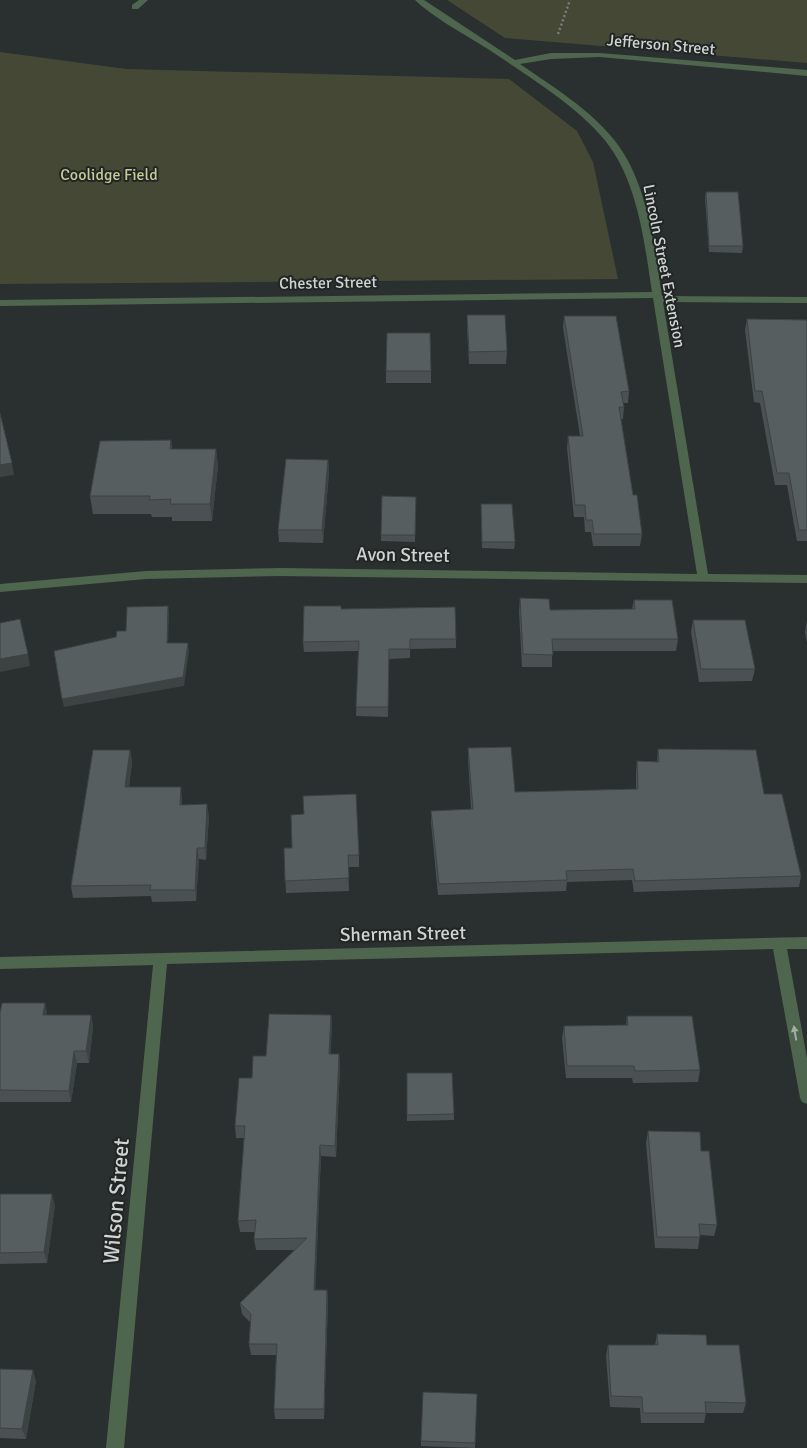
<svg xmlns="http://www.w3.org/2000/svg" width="807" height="1448" viewBox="0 0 807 1448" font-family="Signika,sans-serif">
<rect width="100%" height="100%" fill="#2a302f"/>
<path fill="#464836" d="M 447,0 L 807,0 L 807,63 L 505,38 Z
M 0,52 L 126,69 L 509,79 L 577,131 L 593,162 L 618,279 L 0,284 Z"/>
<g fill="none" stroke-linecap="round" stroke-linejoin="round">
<path stroke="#797e7d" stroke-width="2.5" stroke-dasharray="2 2.5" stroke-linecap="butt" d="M 558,34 L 570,0"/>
<path fill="#4e664e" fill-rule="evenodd" d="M 139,0 L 148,0 L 138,9 L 132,9 L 132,5 Z
M 415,0 L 424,0 L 515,60 L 551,53 L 600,53 L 807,70 L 807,76 L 600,57 L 551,59 L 520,64 C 553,87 590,109 615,141 C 648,183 654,245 662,296 L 807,297 L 807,303 L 663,302 L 708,574 L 807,575 L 807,583 L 280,576 L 146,579 L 0,592 L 0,584 L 146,571 L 280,568 L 697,574 L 653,298 L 0,306 L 0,300 L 652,292 C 645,246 639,193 614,153 C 590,113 526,75 488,49 C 467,36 431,16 415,0 Z
M 807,937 L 807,949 L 787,949 L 807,1058 L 807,1104 L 802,1102 L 800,1098 L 773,949 L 167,964 L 124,1448 L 106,1448 L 153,965 L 0,969 L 0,957 Z"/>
</g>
<path fill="#4b5152" d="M 706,192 L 743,246 L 742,253 L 709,252 L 705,198 Z
M 467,315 L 507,351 L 506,364 L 469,364 L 467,327 Z
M 564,316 L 629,391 L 628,403 L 623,403 L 624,407 L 623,419 L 621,419 L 633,495 L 642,534 L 640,546 L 593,546 L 591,532 L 585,532 L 584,517 L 574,517 L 567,448 L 568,436 L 580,436 L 563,328 Z
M 747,319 L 807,320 L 807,541 L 797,541 L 787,485 L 775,485 L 760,403 L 754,402 L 745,330 Z
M 386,371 L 431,371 L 431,383 L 386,383 Z
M 171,440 L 172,449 L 216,449 L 218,466 L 212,521 L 172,521 L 172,517 L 152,517 L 151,514 L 93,514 L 90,496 Z
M 328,460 L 329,472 L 323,543 L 279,542 L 278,530 Z
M 382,496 L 416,497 L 415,542 L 381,541 Z
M 481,504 L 515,542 L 514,549 L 482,548 Z
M 520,598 L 550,610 L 632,609 L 634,600 L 678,639 L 676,651 L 552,651 L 552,667 L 522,667 L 519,611 Z
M 341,609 L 456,639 L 456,648 L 410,649 L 410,658 L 389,659 L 388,717 L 356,716 L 358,651 L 304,652 L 303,642 Z
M 693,620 L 755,669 L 752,681 L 699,682 L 691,632 Z
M 807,620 L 807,643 L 805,632 Z
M 468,748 L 515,792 L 636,789 L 636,772 L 637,761 L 657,762 L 658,749 L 764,794 L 801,876 L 799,887 L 634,892 L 632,880 L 567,882 L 566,891 L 438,895 L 431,822 L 431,811 L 471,809 L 468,759 Z
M 130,750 L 132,762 L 129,787 L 182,798 L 182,805 L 209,816 L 206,860 L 199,859 L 196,901 L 152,902 L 151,896 L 73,898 L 71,886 Z
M 284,848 L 359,855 L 359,867 L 348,867 L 349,891 L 286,893 Z
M 45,1003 L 47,1015 L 91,1015 L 93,1027 L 89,1063 L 77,1063 L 71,1102 L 0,1102 L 0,1013 Z
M 331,1015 L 332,1027 L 330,1054 L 339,1054 L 340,1066 L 336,1157 L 321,1156 L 315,1290 L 327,1290 L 328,1301 L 324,1419 L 275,1419 L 274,1409 L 276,1355 L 251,1355 L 249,1344 L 251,1323 L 242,1314 L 240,1303 L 295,1250 L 256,1250 L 254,1239 L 255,1232 L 240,1232 L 238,1221 L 244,1138 L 236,1138 L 235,1126 L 252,1078 L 266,1056 Z
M 627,1016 L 700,1070 L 698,1082 L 633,1083 L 632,1078 L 566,1078 L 562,1038 L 564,1026 L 626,1025 Z
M 407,1073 L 454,1114 L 454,1120 L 407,1121 Z
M 648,1131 L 701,1151 L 717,1225 L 714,1236 L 700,1235 L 698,1249 L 655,1248 L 646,1143 Z
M 0,1194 L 55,1205 L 47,1263 L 0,1264 Z
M 657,1334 L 707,1345 L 746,1403 L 743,1413 L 706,1413 L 704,1423 L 641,1423 L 640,1408 L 610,1407 L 606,1356 L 608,1345 L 655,1345 Z
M 0,1369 L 36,1381 L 26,1439 L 0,1438 Z
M 477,1394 L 475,1448 L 421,1446 L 421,1441 Z"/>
<path fill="#3d4242" d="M 216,449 L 218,466 L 212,521 L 210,504 Z
M 328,460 L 329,472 L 323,543 L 322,530 Z
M 12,463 L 14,475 L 0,477 L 0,465 Z
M 168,606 L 169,614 L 168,651 L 167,643 Z
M 188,643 L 189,651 L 184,686 L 64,707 L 62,699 Z
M 28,654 L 30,666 L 0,672 L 0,659 Z
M 130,750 L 132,762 L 127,799 L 125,787 Z
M 181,787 L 182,798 L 181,817 L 180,805 Z
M 207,804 L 209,816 L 206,860 L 205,848 Z
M 197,848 L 199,859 L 196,901 L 195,890 Z
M 45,1003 L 47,1015 L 43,1015 Z
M 91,1015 L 93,1027 L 89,1063 L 86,1051 Z
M 331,1015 L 332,1027 L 330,1066 L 329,1054 Z
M 74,1051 L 77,1063 L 71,1102 L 69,1091 Z
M 339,1054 L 340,1066 L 336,1157 L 335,1146 Z
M 320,1145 L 321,1156 L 315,1301 L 314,1290 Z
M 52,1194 L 55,1205 L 47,1263 L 44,1252 Z
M 327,1290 L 328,1301 L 324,1419 L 324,1409 Z
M 33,1370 L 36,1381 L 26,1439 L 22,1429 Z"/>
<path fill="#575e5f" stroke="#3d4242" d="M 706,192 L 738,192 L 743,246 L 709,246 Z
M 467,315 L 505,315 L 507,351 L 469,352 Z
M 564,316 L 616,316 L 629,391 L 621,392 L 624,407 L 619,407 L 633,495 L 637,495 L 642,534 L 594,534 L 592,520 L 586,520 L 585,505 L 575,505 L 568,436 L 583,436 Z
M 747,319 L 807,320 L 807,530 L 799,530 L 789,473 L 777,473 L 762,391 L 755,391 Z
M 387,333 L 430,333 L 431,371 L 386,371 Z
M 0,413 L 12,463 L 0,465 Z
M 171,440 L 170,449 L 216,449 L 210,504 L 170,504 L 171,499 L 149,500 L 150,496 L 90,496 L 100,441 Z
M 286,459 L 328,460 L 322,530 L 278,530 Z
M 382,496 L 416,497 L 415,535 L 381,535 Z
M 481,504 L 512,504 L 515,542 L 482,542 Z
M 520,598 L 549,599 L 550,610 L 635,609 L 634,600 L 672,600 L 678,639 L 552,639 L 553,655 L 523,654 Z
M 168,606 L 167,643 L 188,643 L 183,677 L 62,699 L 54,651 L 116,637 L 117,631 L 126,631 L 127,607 Z
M 304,606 L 341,606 L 341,609 L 455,607 L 456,639 L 410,639 L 410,649 L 389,649 L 388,707 L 356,707 L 359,641 L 303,642 Z
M 20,619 L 28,654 L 0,659 L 0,623 Z
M 693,620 L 745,620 L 755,669 L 701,669 Z
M 511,747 L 515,792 L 638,789 L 637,761 L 659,762 L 658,749 L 756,750 L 764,794 L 782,794 L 801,876 L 635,881 L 633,869 L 566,871 L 567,880 L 439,884 L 431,811 L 473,809 L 468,748 Z
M 93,750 L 130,750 L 125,787 L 181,787 L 180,805 L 207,804 L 205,848 L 197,848 L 195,890 L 150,890 L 151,885 L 71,886 Z
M 356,794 L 359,855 L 348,855 L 349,878 L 285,881 L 284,848 L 292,848 L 291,815 L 304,814 L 303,796 Z
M 2,1003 L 45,1003 L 43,1015 L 91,1015 L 86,1051 L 74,1051 L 69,1091 L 0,1090 L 0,1013 Z
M 269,1014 L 331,1015 L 329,1054 L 339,1054 L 335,1146 L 320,1145 L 314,1290 L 327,1290 L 324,1409 L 274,1409 L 277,1344 L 249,1344 L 251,1314 L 240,1303 L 307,1238 L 254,1239 L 256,1220 L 238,1221 L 245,1126 L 235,1126 L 239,1078 L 252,1078 L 253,1056 L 266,1056 Z
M 627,1016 L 692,1016 L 700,1070 L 635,1071 L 634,1066 L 567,1066 L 564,1026 L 628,1025 Z
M 407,1073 L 452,1073 L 454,1114 L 407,1115 Z
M 648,1131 L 700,1132 L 701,1151 L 709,1151 L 717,1225 L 699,1224 L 700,1237 L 657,1237 Z
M 0,1194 L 52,1194 L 44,1252 L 0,1253 Z
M 657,1334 L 706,1335 L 707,1345 L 739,1345 L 746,1403 L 705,1402 L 706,1413 L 643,1413 L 642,1397 L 611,1396 L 608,1345 L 658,1345 Z
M 0,1369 L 33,1370 L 22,1429 L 0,1428 Z
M 423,1392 L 477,1394 L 475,1443 L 421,1441 Z"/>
<defs><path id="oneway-solid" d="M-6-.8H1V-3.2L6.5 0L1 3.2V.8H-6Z" transform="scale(1.25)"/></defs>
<use fill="#a2ada4" href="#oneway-solid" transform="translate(795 1033) rotate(-100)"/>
<g text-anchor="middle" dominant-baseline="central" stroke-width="4" stroke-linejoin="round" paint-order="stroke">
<g font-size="16" fill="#cfd3d2" stroke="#212625">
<text transform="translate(661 45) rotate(5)">Jefferson Street</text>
<text transform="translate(664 266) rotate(79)">Lincoln Street Extension</text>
<text transform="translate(328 283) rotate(-1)">Chester Street</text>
</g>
<g font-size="16" fill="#c6cc94" stroke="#212625">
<text x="109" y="175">Coolidge Field</text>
</g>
<g font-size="19" fill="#cfd3d2" stroke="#212625">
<text transform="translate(403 555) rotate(1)">Avon Street</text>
<text transform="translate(403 934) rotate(-1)">Sherman Street</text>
</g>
<g font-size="22" fill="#cfd3d2" stroke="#212625">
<text transform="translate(116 1201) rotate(-85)">Wilson Street</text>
</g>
</g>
</svg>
